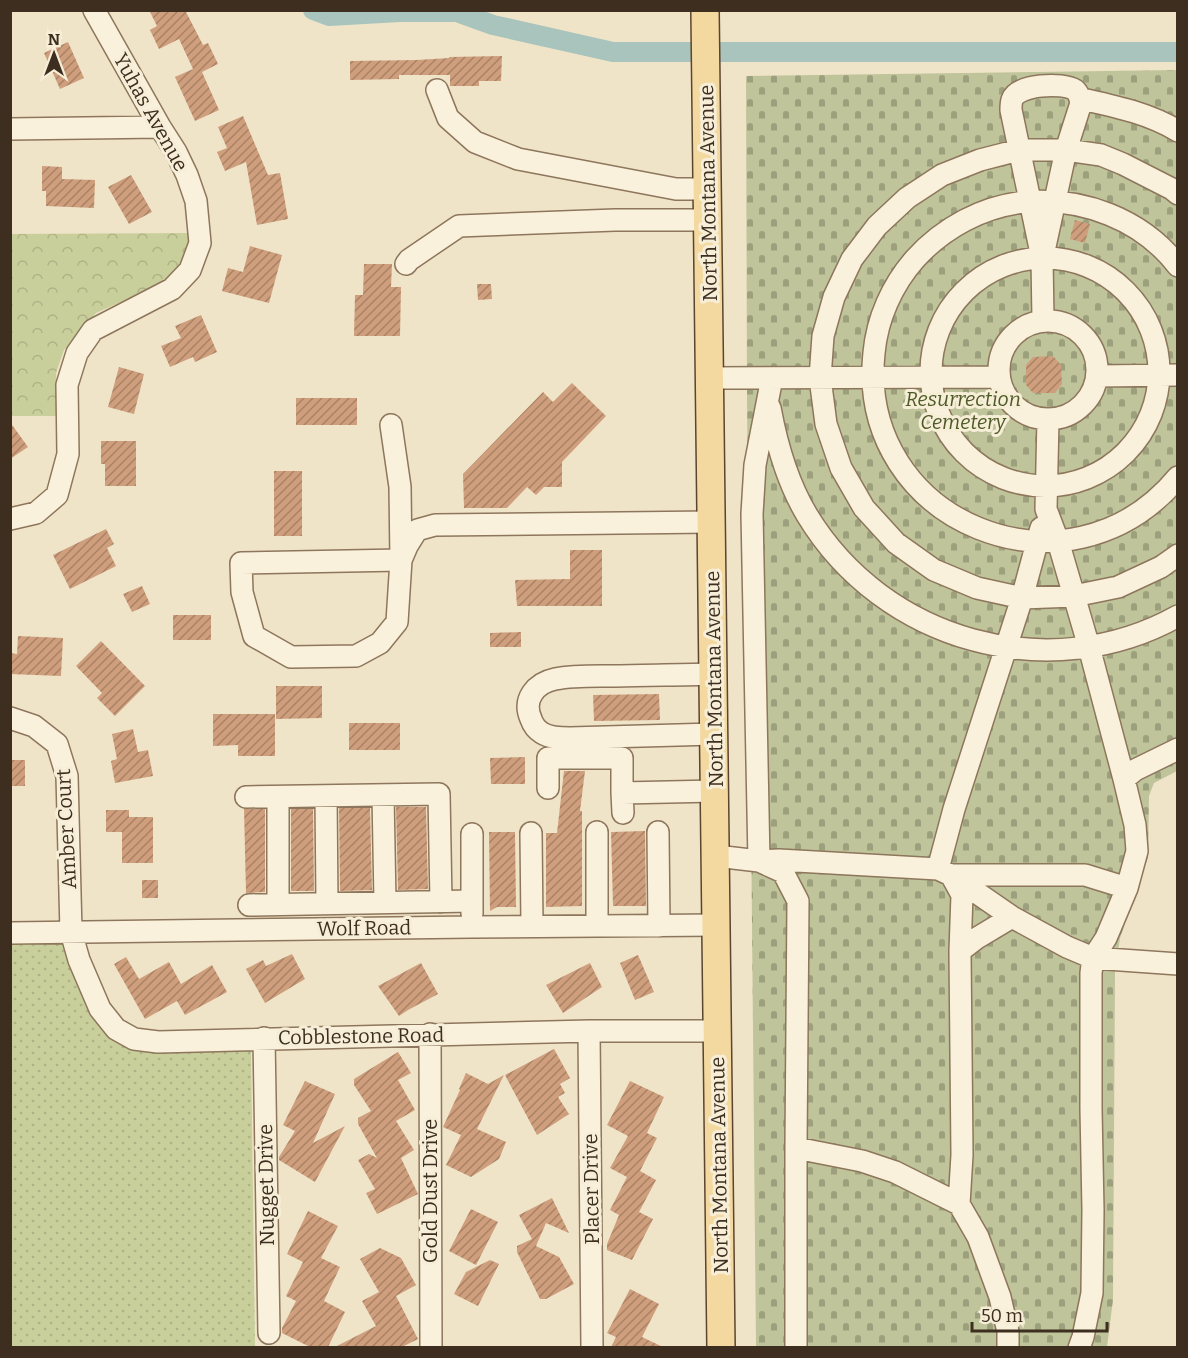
<svg xmlns="http://www.w3.org/2000/svg" width="1188" height="1358" viewBox="0 0 1188 1358" font-family="Bitter,serif">
<defs>
<pattern id="grass-dots" width="8" height="8" patternUnits="userSpaceOnUse" patternTransform="scale(1.5)"><rect width="8" height="8" fill="#c9cf9b"/><path d="M2 2h.1M6 6h.1" fill="none" stroke="#aeb285" stroke-width="1.8" stroke-linecap="round"/></pattern>
<pattern id="cemetery-stones" width="16" height="16" patternUnits="userSpaceOnUse" patternTransform="scale(1.5)"><rect width="16" height="16" fill="#bfc49a"/><path d="M2 7V4a2 2 0 0 1 4 0v3zM10 15v-3a2 2 0 0 1 4 0v3z" fill="#9ca07d"/></pattern>
<pattern id="park-crowns" width="20" height="18" patternUnits="userSpaceOnUse" patternTransform="scale(1.5)"><rect width="20" height="18" fill="#c9cf9b"/><path d="M2 6a3 3 0 1 1 6 0M12 15a3 3 0 1 1 6 0" fill="none" stroke="#aeb285"/></pattern>
<pattern id="building-hatch" width="6" height="6" patternUnits="userSpaceOnUse" patternTransform="scale(1.5)"><rect width="6" height="6" fill="#cf9f7d"/><path d="M-1 1l2-2M0 6l6-6M5 7l2-2" fill="none" stroke="#a98266"/></pattern>
</defs>
<rect width="100%" height="100%" fill="#f0e4c8"/>
<path fill="url(#grass-dots)" d="M 11,932 L 71,932 L 100,1009 L 134,1039 L 251,1049 L 255,1347 L 11,1348 Z"/>
<path fill="url(#cemetery-stones)" d="M 1177,70 L 1177,771 L 1154,783 L 1149,796 L 1148,857 L 1120,938 L 1115,973 L 1113,1300 L 1107,1347 L 756,1347 L 747,397 L 746,76 Z"/>
<path fill="url(#park-crowns)" d="M 190,233 L 187,253 L 175,273 L 154,287 L 96,313 L 64,350 L 56,373 L 58,416 L 11,416 L 10,234 Z"/>
<g fill="none" stroke-linecap="round" stroke-linejoin="round">
<path stroke="#a9c4bc" stroke-width="20" d="M 313,10 L 329,16 L 400,12 L 457,12 L 493,25 L 613,52 L 1178,52"/>
</g>
<path fill="url(#building-hatch)" d="M 149,10 L 185,10 L 203,45 L 208,43 L 218,64 L 202,72 L 219,110 L 195,121 L 175,77 L 193,69 L 179,39 L 159,49 L 150,30 L 157,26 Z
M 68,42 L 84,78 L 60,89 L 44,53 Z
M 502,56 L 501,81 L 479,81 L 479,86 L 450,86 L 450,75 L 399,75 L 399,79 L 350,80 L 350,61 L 417,60 L 449,58 L 449,57 Z
M 243,116 L 268,175 L 280,173 L 288,219 L 257,225 L 246,162 L 225,171 L 217,152 L 227,148 L 218,127 Z
M 42,166 L 62,167 L 62,179 L 95,180 L 94,208 L 46,206 L 46,191 L 42,191 Z
M 131,175 L 152,212 L 129,224 L 108,187 Z
M 1075,220 L 1090,224 L 1085,243 L 1070,239 Z
M 250,246 L 282,255 L 269,303 L 222,291 L 228,268 L 243,272 Z
M 364,264 L 392,264 L 391,287 L 401,287 L 400,336 L 354,336 L 355,295 L 363,295 Z
M 477,284 L 491,284 L 492,299 L 478,300 Z
M 201,315 L 217,352 L 195,362 L 193,357 L 170,367 L 161,346 L 181,338 L 175,326 Z
M 1053,356 L 1061,365 L 1062,384 L 1055,393 L 1033,393 L 1026,385 L 1026,365 L 1033,357 Z
M 119,367 L 144,374 L 134,414 L 108,407 Z
M 572,383 L 606,416 L 562,462 L 562,487 L 544,487 L 536,495 L 527,487 L 507,508 L 464,508 L 463,474 L 543,392 L 553,402 Z
M 296,398 L 357,398 L 357,425 L 296,425 Z
M 10,422 L 28,447 L 10,459 Z
M 101,441 L 136,441 L 136,486 L 105,486 L 105,464 L 101,464 Z
M 274,471 L 302,471 L 302,536 L 274,536 Z
M 106,529 L 114,544 L 107,548 L 116,566 L 70,589 L 53,555 Z
M 570,550 L 602,550 L 602,606 L 517,606 L 515,580 L 570,579 Z
M 142,586 L 150,604 L 132,612 L 123,594 Z
M 173,615 L 211,615 L 211,640 L 173,640 Z
M 521,632 L 521,647 L 490,647 L 490,633 Z
M 18,636 L 63,638 L 61,676 L 10,674 L 10,653 L 17,654 Z
M 101,641 L 145,686 L 115,716 L 97,698 L 102,693 L 76,666 Z
M 276,686 L 322,686 L 322,718 L 276,719 Z
M 659,694 L 660,720 L 594,721 L 593,695 Z
M 213,714 L 275,714 L 275,756 L 238,756 L 238,745 L 213,746 Z
M 349,723 L 400,723 L 400,750 L 349,750 Z
M 133,729 L 138,752 L 148,750 L 153,776 L 115,783 L 111,761 L 117,759 L 112,734 Z
M 525,757 L 525,784 L 491,784 L 490,758 Z
M 10,760 L 25,760 L 25,786 L 10,786 Z
M 564,771 L 585,771 L 580,811 L 582,811 L 582,906 L 546,907 L 546,833 L 557,833 Z
M 396,807 L 426,807 L 428,889 L 398,890 Z
M 339,808 L 370,808 L 372,890 L 340,891 Z
M 244,809 L 265,809 L 265,892 L 246,893 Z
M 291,809 L 313,809 L 314,891 L 291,891 Z
M 106,810 L 129,810 L 129,817 L 153,817 L 153,863 L 122,863 L 122,832 L 106,832 Z
M 645,831 L 646,906 L 613,906 L 611,832 Z
M 489,832 L 515,832 L 516,907 L 497,907 L 490,911 Z
M 142,880 L 158,880 L 158,898 L 142,898 Z
M 292,954 L 305,979 L 265,1003 L 246,969 L 263,960 L 266,966 Z
M 638,955 L 654,992 L 635,1000 L 620,963 Z
M 126,957 L 139,979 L 169,962 L 181,984 L 212,965 L 227,992 L 185,1015 L 177,1001 L 145,1019 L 114,964 Z
M 421,963 L 438,994 L 408,1010 L 399,1016 L 378,986 Z
M 590,963 L 602,987 L 563,1013 L 546,985 Z
M 554,1049 L 570,1078 L 560,1084 L 565,1093 L 558,1097 L 569,1114 L 537,1135 L 505,1075 Z
M 398,1052 L 411,1073 L 398,1080 L 415,1110 L 396,1121 L 414,1150 L 401,1158 L 418,1194 L 377,1214 L 366,1193 L 375,1189 L 358,1160 L 369,1154 L 377,1158 L 358,1124 L 358,1118 L 371,1111 L 354,1085 L 354,1079 Z
M 466,1073 L 488,1084 L 504,1075 L 477,1129 L 506,1142 L 499,1159 L 471,1177 L 446,1165 L 461,1135 L 443,1127 L 460,1090 L 459,1089 Z
M 305,1081 L 335,1094 L 313,1143 L 345,1126 L 315,1182 L 279,1160 L 279,1157 L 295,1131 L 283,1125 Z
M 630,1081 L 664,1097 L 647,1133 L 657,1138 L 640,1171 L 656,1180 L 639,1212 L 653,1219 L 632,1260 L 607,1250 L 607,1244 L 619,1215 L 610,1210 L 627,1177 L 610,1168 L 628,1136 L 607,1125 Z
M 552,1198 L 569,1233 L 546,1223 L 536,1246 L 559,1257 L 574,1284 L 546,1299 L 540,1299 L 517,1252 L 517,1246 L 532,1239 L 519,1215 Z
M 471,1209 L 498,1222 L 476,1265 L 449,1251 Z
M 308,1211 L 338,1226 L 321,1258 L 340,1267 L 324,1301 L 345,1312 L 328,1347 L 310,1347 L 282,1333 L 282,1328 L 296,1301 L 286,1296 L 303,1262 L 287,1254 Z
M 380,1248 L 401,1258 L 416,1285 L 396,1296 L 418,1339 L 402,1347 L 335,1347 L 376,1326 L 362,1301 L 379,1292 L 360,1259 Z
M 490,1260 L 499,1264 L 478,1306 L 454,1294 L 466,1272 Z
M 630,1289 L 659,1304 L 642,1337 L 663,1347 L 611,1347 L 616,1337 L 607,1333 Z"/>
<g fill="none" stroke-linecap="round" stroke-linejoin="round">
<defs>
<path id="minor" d="M 437,90 L 448,118 L 475,142 L 518,159 L 676,189 L 707,189
M 10,129 L 160,127
M 1178,194 L 1172,189 L 1123,164 L 1101,155 L 1066,150 L 1019,150 L 980,160 L 942,175 L 907,198 L 877,226 L 852,259 L 834,297 L 823,336 L 820,378 L 826,424 L 841,468 L 864,508 L 896,543 L 934,570 L 977,588 L 1022,598 L 1074,596 L 1118,587 L 1161,567 L 1178,555
M 1044,251 L 1066,150 L 1081,103 L 1087,100 C 1118,107 1150,114 1178,131
M931 372a114 114 0 1 1 228 0a114 114 0 1 1-228 0Z
M 406,264 L 409,260 L 459,226 L 615,220 L 708,220
M 1178,266 C 1142,219 1082,197 1025,202 C 983,206 943,228 915,259 C 892,285 877,319 874,353 C 856,523 1069,609 1178,477
M 1043,320 L 1042,258 L 1011,110 C 1011,107 1011,103 1012,100 C 1017,84 1063,82 1075,90 C 1079,93 1080,99 1081,103
M999 370a49 49 0 1 1 98 0a49 49 0 1 1-98 0Z
M 1097,376 L 1178,375
M 710,378 L 999,377
M 772,378 L 755,465 L 752,514 L 759,861 L 783,872 L 798,901 L 796,1148 L 862,1161 L 895,1172 L 959,1204
M 770,408 C 777,446 787,482 807,515 C 883,641 1049,688 1178,616
M 1048,419 L 1046,509 L 1058,541 L 1089,647 L 1124,779 L 1135,825 L 1137,851 L 1127,888 L 1106,938 L 1093,958 L 1091,973 L 1091,1109 L 1093,1210 L 1092,1293 L 1083,1337 L 1079,1348
M 391,425 L 400,487 L 401,560 L 241,563 L 242,592 L 254,636 L 291,657 L 356,656 L 380,643 L 397,622 L 401,560 L 407,546 L 417,530 L 435,525 L 712,522
M 10,519 L 36,513 L 57,495 L 68,454 L 67,385 L 77,353 L 93,330 L 172,289 L 190,270 L 200,243 L 196,201 L 187,175 L 176,152 L 160,127 L 94,10
M 713,674 C 681,675 648,675 616,676 C 596,676 575,675 555,679 C 536,683 522,699 531,719 C 533,725 537,730 542,733 C 550,738 561,738 570,738 L 714,734
M 10,718 L 34,726 L 57,744 L 67,776 L 71,932 L 79,960 L 100,1009 L 116,1029 L 134,1039 L 158,1042 L 589,1031 L 718,1031
M 1124,779 L 1135,770 L 1178,749
M 548,788 L 548,758 L 622,758 L 622,793 L 715,791
M 622,793 L 623,813
M 383,795 L 385,902
M 326,796 L 327,903
M 246,797 L 439,794 L 441,902
M 278,797 L 278,904
M 597,832 L 597,926
M 658,832 L 659,926
M 531,833 L 532,926
M 472,834 L 472,914
M 716,856 L 759,861 L 779,860 L 938,869 L 951,875 L 1012,917 L 1067,947 L 1093,958 L 1178,964
M 938,869 L 954,809 L 1022,598 L 1041,528
M 249,905 L 472,901
M 10,933 L 472,927 L 717,925
M 960,951 L 977,938 L 1012,917
M 589,1031 L 592,1348
M 430,1034 L 431,1348
M 264,1038 L 269,1333
M 796,1348 L 796,1148
M 1008,1348 L 1008,1332 L 1000,1297 L 978,1237 L 959,1204 L 962,1155 L 960,951 L 962,895 L 951,875 L 1085,875 L 1127,888"/>
<path id="major" d="M 705,10 L 721,1348"/>
</defs>
<use href="#minor" stroke="#8d765c" stroke-width="24"/>
<use href="#major" stroke="#5b4430" stroke-width="30"/>
<use href="#minor" stroke="#faf1dc" stroke-width="21"/>
<use href="#major" stroke="#f3d9a0" stroke-width="27"/>
</g>
<g text-anchor="middle" dominant-baseline="central" stroke-width="6" stroke-linejoin="round" paint-order="stroke">
<g font-size="20" fill="#3d2e20" stroke="#f7eed8">
<text transform="translate(151 112) rotate(61)">Yuhas Avenue</text>
<text transform="translate(708 193) rotate(-91)">North Montana Avenue</text>
<text transform="translate(714 679) rotate(-91)">North Montana Avenue</text>
<text transform="translate(66 829) rotate(-93)">Amber Court</text>
<text transform="translate(364 928) rotate(-1)">Wolf Road</text>
<text transform="translate(361 1036) rotate(-1)">Cobblestone Road</text>
<text transform="translate(719 1165) rotate(-91)">North Montana Avenue</text>
<text transform="translate(266 1185) rotate(-91)">Nugget Drive</text>
<text transform="translate(591 1189) rotate(-91)">Placer Drive</text>
<text transform="translate(430 1191) rotate(-90)">Gold Dust Drive</text>
</g>
<g font-size="20" font-style="italic" fill="#4d5a26" stroke="#f7eed8">
<text x="963" y="399">Resurrection<tspan x="963" dy="23">Cemetery</tspan></text>
</g>
</g>
<rect width="1188" height="1358" fill="none" stroke="#3d2e20" stroke-width="24"/>
<g transform="translate(54 54)" stroke="#f7eed8" stroke-width="4.5" paint-order="stroke">
<path d="M0-4.5L10 22L0 15L-10 22Z" fill="#3d2e20"/>
<text y="-9" font-size="16" font-weight="bold" text-anchor="middle" fill="#3d2e20">N</text>
</g>
<path d="M972 1322v9h135v-9" fill="none" stroke="#3d2e20" stroke-width="3"/>
<text x="981" y="1322" font-size="18" fill="#3d2e20" stroke="#f7eed8" stroke-width="4.5" paint-order="stroke">50 m</text>
</svg>
